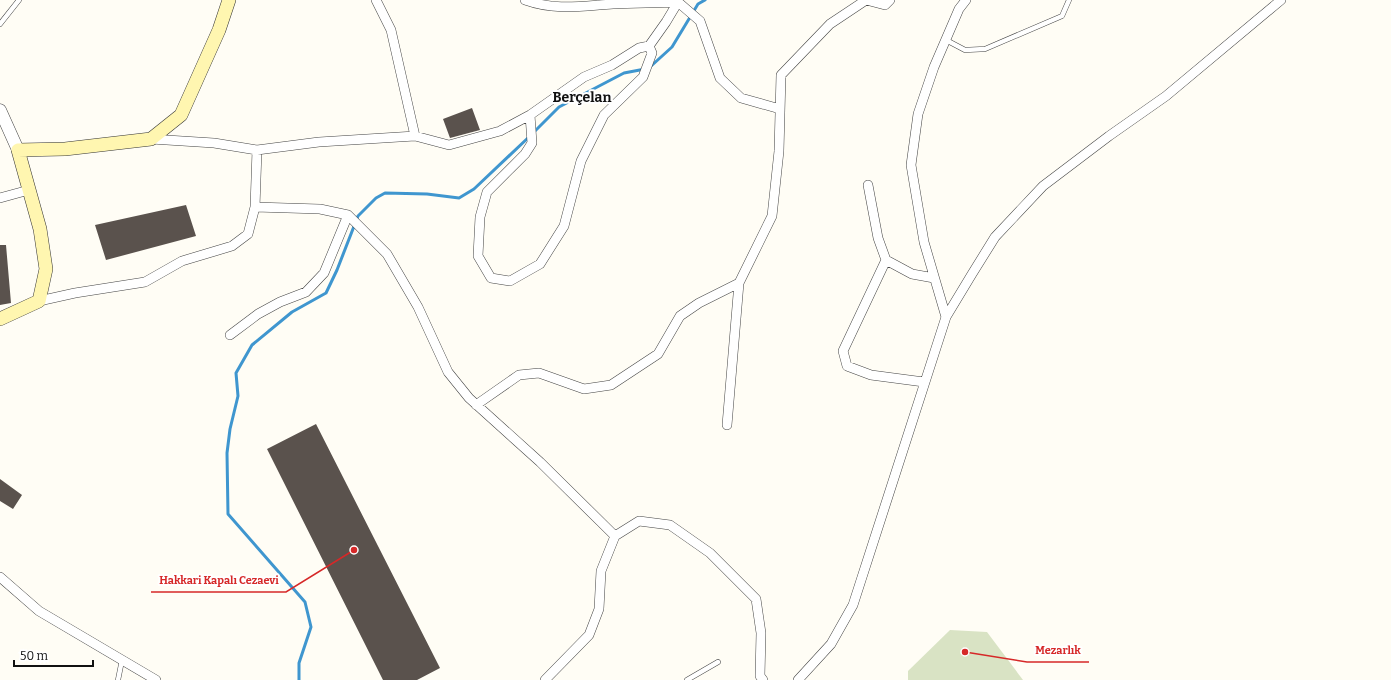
<svg xmlns="http://www.w3.org/2000/svg" width="1391" height="680" viewBox="0 0 1391 680" font-family="Bitter,serif">
<rect width="100%" height="100%" fill="#fffdf5"/>
<path fill="#d9e3c4" d="M 950,630 L 987,632 L 1023,680 L 908,680 L 908,671 Z"/>
<g fill="none" stroke-linecap="round" stroke-linejoin="round">
<path stroke="#3f96cf" stroke-width="3" d="M 650,67 L 672,47 L 698,4 L 705,0
M 534,132 L 559,107 L 624,73 L 645,69
M 299,680 L 299,663 L 311,627 L 305,602 L 228,514 L 227,453 L 230,429 L 238,396 L 236,373 L 252,345 L 292,312 L 326,293 L 337,270 L 358,216 L 376,198 L 385,193 L 427,194 L 459,198 L 474,189 L 530,136"/>
</g>
<path fill="#5a524d" d="M 472,108 L 480,130 L 450,138 L 443,119 Z
M 186,205 L 196,236 L 106,260 L 95,225 Z
M 0,245 L 6,245 L 11,303 L 0,305 Z
M 316,424 L 440,668 L 417,680 L 383,680 L 267,449 Z
M 0,479 L 22,495 L 13,509 L 0,501 Z"/>
<g fill="none" stroke-linecap="round" stroke-linejoin="round">
<defs>
<path id="service" d="M 0,24 L 19,0
M 946,40 L 965,50 L 985,49 L 1062,16 L 1069,0
M 118,680 L 122,660
M 687,680 L 718,662"/>
<path id="minor" d="M 376,0 L 391,30 L 415,136
M 525,0 C 556,11 581,6 613,4 C 635,3 656,3 678,2 L 700,21 L 720,78 L 741,98 L 780,109
M 649,46 L 666,22 L 678,2
M 151,139 L 214,143 L 257,150 L 319,142 L 415,136 L 449,145 L 500,131 L 530,115 L 584,77 L 612,65 L 639,48 L 649,46 L 652,53 L 643,77 L 604,115 L 581,161 L 564,226 L 540,264 L 510,281 L 491,278 L 478,256 L 480,217 L 487,192 L 525,154 L 532,143 L 530,115
M 868,185 L 878,238 L 886,260 L 912,274 L 934,278
M 0,198 L 29,190
M 255,207 L 320,209 L 348,215 L 387,254 L 418,307 L 448,372 L 469,398 L 540,462 L 615,536
M 886,260 L 843,351 L 847,366 L 871,375 L 924,382
M 39,301 L 75,293 L 145,282 L 182,261 L 232,246 L 248,234 L 255,207 L 257,150
M 946,317 L 924,242 L 911,165 L 918,114 L 934,67 L 959,9 L 966,0
M 230,335 L 258,314 L 280,302 L 306,292 L 324,273 L 348,215
M 476,405 L 519,375 L 539,373 L 584,389 L 611,385 L 658,354 L 680,316 L 699,303 L 739,283
M 727,425 L 739,283 L 772,216 L 779,151 L 781,75 L 830,24 L 866,0 L 885,5 L 890,0
M 0,577 L 39,611 L 156,680
M 545,680 L 589,635 L 599,609 L 601,571 L 615,536 L 639,521 L 670,525 L 710,553 L 756,599 L 761,633 L 760,676 L 763,680
M 798,680 L 831,644 L 853,605 L 946,317 L 972,274 L 995,237 L 1043,186 L 1109,136 L 1166,96 L 1281,0"/>
<path id="tertiary" d="M 0,110 L 18,150"/>
<path id="secondary" d="M 0,319 L 39,301 L 46,269 L 40,229 L 18,150 L 65,149 L 151,139 L 181,115 L 219,30 L 229,0"/>
</defs>
<use href="#service" stroke="#444" stroke-width="5.5"/>
<use href="#minor" stroke="#444" stroke-width="10"/>
<use href="#tertiary" stroke="#444" stroke-width="13"/>
<use href="#secondary" stroke="#333" stroke-width="14"/>
<use href="#service" stroke="#fff" stroke-width="4.5"/>
<use href="#minor" stroke="#fff" stroke-width="9"/>
<use href="#tertiary" stroke="#fff" stroke-width="12"/>
<use href="#secondary" stroke="#fff6b0" stroke-width="13"/>
</g>
<g text-anchor="middle" dominant-baseline="central" stroke-width="4" stroke-linejoin="round" paint-order="stroke">
<g font-size="14" font-weight="bold" fill="#111" stroke="#fff">
<text x="582" y="97">Berçelan</text>
</g>
</g>
<path fill="none" stroke="#d62828" stroke-width="1.5" d="M354 550L286 592H151M965 652L1027 662H1089"/>
<g fill="#d62828" stroke="#fff" stroke-width="1.5">
<circle cx="354" cy="550" r="4"/>
<circle cx="965" cy="652" r="4"/>
</g>
<g font-size="11" text-anchor="middle" font-weight="bold" fill="#d62828" stroke="#fff" stroke-width="4" stroke-linejoin="round" paint-order="stroke">
<text x="219" y="584">Hakkari Kapalı Cezaevi</text>
<text x="1058" y="654">Mezarlık</text>
</g>
<path d="M14 660v6h79v-6" fill="none" stroke="#111111" stroke-width="2"/>
<text x="20" y="660" font-size="12" fill="#111111" stroke="#ffffff" stroke-width="3" paint-order="stroke">50 m</text>
</svg>
